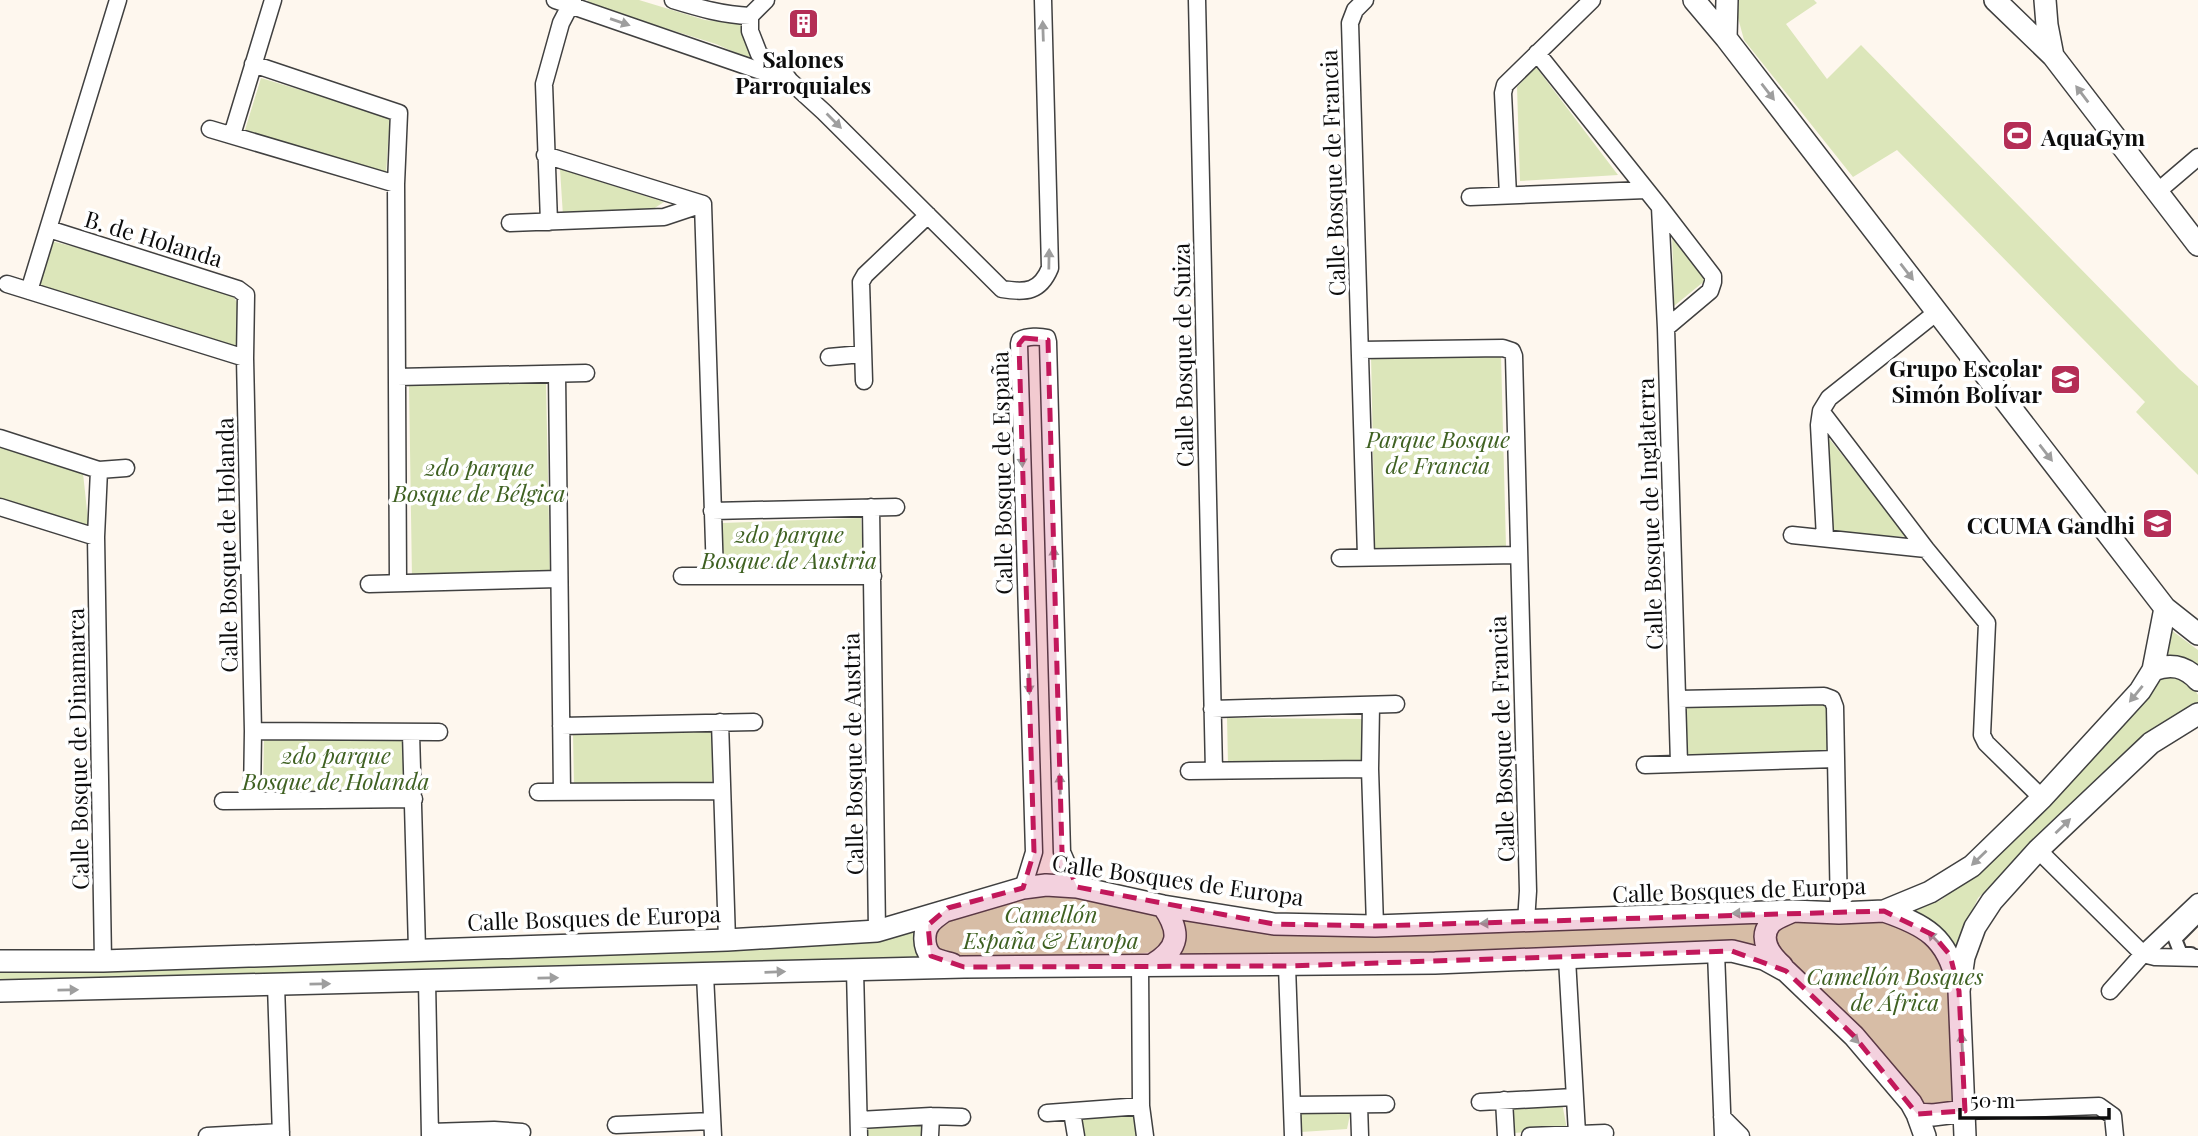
<svg xmlns="http://www.w3.org/2000/svg" width="2198" height="1136" viewBox="0 0 2198 1136" font-family="'Playfair Display',serif">
<rect width="100%" height="100%" fill="#fef7ee"/>
<path fill="#dce6ba" d="M 587,0 L 639,0 L 705,20 L 741,24 L 742,35 L 752,60 L 716,44 L 591,5 Z
M 1739,0 L 1814,0 L 1817,3 L 1786,24 L 1827,79 L 1861,45 L 2179,369 L 2198,386 L 2198,475 L 2136,412 L 2145,402 L 1897,150 L 1853,177 L 1744,40 L 1737,14 Z
M 1536,67 L 1618,175 L 1520,181 L 1517,87 Z
M 261,78 L 390,117 L 386,173 L 244,133 Z
M 560,169 L 664,202 L 647,213 L 563,216 Z
M 1672,232 L 1707,279 L 1674,306 Z
M 51,241 L 104,254 L 229,290 C 246,314 243,320 235,348 L 36,285 Z
M 1371,355 L 1501,355 L 1506,547 L 1375,549 Z
M 546,383 L 550,574 L 412,579 L 409,384 Z
M 1827,436 L 1908,537 L 1833,533 Z
M 0,446 L 83,473 L 89,529 L 0,499 Z
M 861,518 L 864,571 L 723,572 L 722,523 Z
M 2167,627 L 2198,650 L 2198,667 L 2187,658 L 2168,657 L 2170,640 Z
M 2165,672 L 2190,681 L 2198,695 L 2198,706 L 2149,736 L 1978,898 L 1955,948 L 1909,912 L 1941,900 L 1987,865 Z
M 1678,699 L 1832,699 L 1836,759 L 1679,763 Z
M 1227,718 L 1362,719 L 1362,760 L 1228,764 Z
M 713,730 L 712,786 L 574,786 L 573,734 Z
M 396,737 L 405,742 L 408,769 L 404,795 L 298,797 L 263,788 L 264,740 Z
M 1045,896 L 1080,899 L 1156,914 L 1167,926 L 1165,940 L 1151,952 L 1117,957 L 941,955 L 935,940 L 935,929 L 946,918 Z
M 1770,917 L 1765,955 L 1597,951 L 1172,958 L 1179,950 L 1187,933 L 1182,918 L 1215,927 L 1282,933 Z
M 1846,919 L 1896,923 L 1932,945 L 1951,972 L 1954,1098 L 1942,1110 L 1926,1110 L 1777,953 L 1774,937 L 1784,921 Z
M 915,927 L 924,965 L 0,994 L 0,968 Z
M 1562,1103 L 1567,1129 L 1514,1133 L 1510,1106 Z
M 1301,1110 L 1351,1110 L 1347,1129 L 1301,1132 Z
M 1135,1114 L 1137,1136 L 1084,1136 L 1082,1117 Z
M 901,1122 L 922,1127 L 923,1136 L 864,1136 L 864,1133 L 870,1124 Z"/>
<g fill="none" stroke-linecap="round" stroke-linejoin="round">
<defs>
<path id="pedestrian" d="M 2191,954 L 2181,954 L 2175,939 L 2198,916"/>
<path id="minor" d="M 555,0 L 784,79
M 673,0 C 699,8 723,15 750,16
M 1197,0 L 1214,771
M 1365,0 L 1355,10 L 1350,23 L 1366,556
M 750,16 L 750,31 L 759,54 L 781,69 L 790,81 L 824,112 L 1002,289 C 1026,293 1040,292 1050,268 L 1043,0
M 750,16 L 766,0
M 1537,53 L 1660,207 L 1713,276 L 1713,282 L 1710,291 L 1666,328
M 253,64 L 399,113 L 396,184 L 398,583
M 210,129 L 396,184
M 232,135 L 273,0
M 545,155 L 703,204
M 2157,192 L 2198,157
M 1508,195 L 1503,93 L 1505,85 L 1592,0
M 1470,197 L 1646,190
M 703,204 L 715,575
M 1660,207 L 1666,328 L 1679,763
M 549,222 L 544,84 L 561,23 L 573,0
M 510,223 L 664,217 L 703,204
M 49,229 L 238,289 L 246,295 L 245,358 L 253,731 L 252,800
M 7,284 L 245,358
M 29,291 L 118,0
M 1360,350 L 1503,348 L 1512,351 L 1514,356 L 1528,891 L 1526,922
M 829,357 L 862,354
M 557,374 L 562,792
M 397,377 L 586,373
M 864,381 L 861,282 L 865,275 L 928,215
M 1821,411 L 1926,549 L 1987,623 L 1982,735 L 1986,743 L 2042,798
M 0,438 L 99,470 L 126,468
M 99,470 L 96,537 L 103,961
M 0,507 L 96,537
M 871,507 L 877,931
M 712,511 L 896,507
M 1792,535 L 1926,549
M 1825,538 L 1819,425 L 1821,411 L 1829,398 L 1937,312
M 1340,558 L 1518,555
M 682,576 L 873,576
M 369,584 L 559,579
M 1678,699 L 1824,696 L 1832,699 L 1835,707 L 1839,913
M 1371,705 L 1370,769 L 1375,926
M 1212,709 L 1396,704
M 720,722 L 727,940
M 561,726 L 754,722
M 253,731 L 439,732
M 411,733 L 417,949
M 1645,765 L 1836,759
M 1189,771 L 1370,769
M 538,792 L 721,791
M 223,801 L 414,799
M 2038,850 L 2143,954 L 2155,957 L 2198,958
M 1023,888 L 1034,852 L 1019,344 L 1020,340 C 1027,336 1040,336 1047,338 L 1048,342 L 1062,852 L 1077,887
M 1716,952 L 1723,1136
M 1567,959 L 1577,1133
M 1140,965 L 1141,1106 L 1145,1136
M 1287,966 L 1293,1136
M 855,970 L 859,1136
M 705,975 L 713,1136
M 427,981 L 430,1136
M 276,985 L 281,1136
M 2110,991 L 2143,954 L 2198,902
M 1504,1100 L 1506,1136
M 1480,1102 L 1574,1097
M 1292,1105 L 1386,1104
M 1359,1105 L 1360,1136
M 1965,1111 L 2099,1106 L 2113,1116 L 2115,1136
M 1072,1112 L 1076,1136
M 1047,1113 L 1141,1106
M 1722,1117 L 1741,1136
M 859,1120 L 931,1116 L 962,1117
M 616,1125 L 712,1121
M 430,1132 L 494,1130 L 522,1132
M 207,1136 L 281,1132
M 930,1136 L 931,1116
M 1530,1136 L 1605,1133"/>
<path id="tertiary" d="M 1694,0 L 1726,38 L 2165,608 L 2198,634
M 1995,0 L 2053,56 L 2198,245
M 2045,0 L 2047,25 L 2053,56
M 1726,38 L 1727,0
M 2153,670 C 2171,663 2185,666 2198,680
M 1884,911 C 1925,925 1947,937 1957,982
M 943,912 C 939,915 933,919 930,923 C 923,931 923,947 931,956 C 936,961 945,962 952,964
M 0,961 L 103,961 L 727,940 L 877,931 L 1023,888 L 1046,885 L 1077,887 L 1163,906 L 1274,924 L 1375,926 L 1793,911 L 1839,913 L 1884,911 L 1930,892 L 1972,866 L 2042,798 L 2140,691 L 2153,670 L 2165,608
M 1152,965 C 1180,948 1181,932 1163,906
M 1782,966 C 1771,956 1758,939 1770,924 C 1775,918 1785,915 1791,912
M 0,991 L 964,967 L 1435,963 L 1732,951 L 1764,959 L 1786,971 L 1854,1036 L 1911,1103 L 1917,1114 L 1925,1136
M 1917,1114 L 1933,1115 L 1965,1111
M 1965,1136 L 1959,991 L 1964,957 L 1975,927 L 1992,901 L 2038,850 L 2151,743 L 2198,714"/>
</defs>
<use href="#pedestrian" stroke="#404040" stroke-width="16"/>
<use href="#minor" stroke="#404040" stroke-width="19"/>
<use href="#tertiary" stroke="#404040" stroke-width="24"/>
<use href="#pedestrian" stroke="#fff" stroke-width="12"/>
<use href="#minor" stroke="#fff" stroke-width="16"/>
<use href="#tertiary" stroke="#fff" stroke-width="21"/>
</g>
<defs><path id="oneway-solid" d="M-6-.8H1V-3.2L6.5 0L1 3.2V.8H-6Z" transform="scale(1.75)"/></defs>
<g fill="#9e9e9e">
<use href="#oneway-solid" transform="translate(620 22) rotate(19)"/>
<use href="#oneway-solid" transform="translate(1043 31) rotate(-92)"/>
<use href="#oneway-solid" transform="translate(1768 92) rotate(52)"/>
<use href="#oneway-solid" transform="translate(2082 94) rotate(-127)"/>
<use href="#oneway-solid" transform="translate(834 121) rotate(45)"/>
<use href="#oneway-solid" transform="translate(1049 259) rotate(-89)"/>
<use href="#oneway-solid" transform="translate(1907 272) rotate(52)"/>
<use href="#oneway-solid" transform="translate(2046 453) rotate(52)"/>
<use href="#oneway-solid" transform="translate(1022 457) rotate(88)"/>
<use href="#oneway-solid" transform="translate(1054 557) rotate(-92)"/>
<use href="#oneway-solid" transform="translate(1029 684) rotate(88)"/>
<use href="#oneway-solid" transform="translate(2136 694) rotate(129)"/>
<use href="#oneway-solid" transform="translate(1060 784) rotate(-92)"/>
<use href="#oneway-solid" transform="translate(2063 826) rotate(-44)"/>
<use href="#oneway-solid" transform="translate(1979 858) rotate(136)"/>
<use href="#oneway-solid" transform="translate(1742 913) rotate(178)"/>
<use href="#oneway-solid" transform="translate(1490 923) rotate(178)"/>
<use href="#oneway-solid" transform="translate(1935 939) rotate(-135)"/>
<use href="#oneway-solid" transform="translate(775 972) rotate(-2)"/>
<use href="#oneway-solid" transform="translate(548 978) rotate(-1)"/>
<use href="#oneway-solid" transform="translate(320 984) rotate(-1)"/>
<use href="#oneway-solid" transform="translate(68 990) rotate(-1)"/>
<use href="#oneway-solid" transform="translate(1852 1036) rotate(46)"/>
<use href="#oneway-solid" transform="translate(1962 1043) rotate(-93)"/>
</g>
<path fill="#c2185b" fill-opacity="0.2" stroke="#c2185b" stroke-width="5" stroke-dasharray="14 9" stroke-linejoin="round" d="M 1024,338 L 1048,340 L 1062,852 L 1077,887 L 1274,924 L 1375,926 L 1884,911 L 1933,935 L 1950,955 L 1959,991 L 1965,1111 L 1917,1114 L 1854,1036 L 1786,971 L 1732,951 L 1287,966 L 964,967 L 931,956 L 928,925 L 948,908 L 1023,888 L 1034,852 L 1019,344 Z"/>
<defs>
<symbol id="building-square" viewBox="-11 -11 22 22"><rect x="-9" y="-9" width="18" height="18" rx="4" fill="#b42e56" stroke="#fff"/><path d="M-4-6H4V6H1V3H-1V6H-4ZM-2.5-4.3h1.7v1.8h-1.7ZM.8-4.3h1.7v1.8H.8ZM-2.5-1h1.7V.8h-1.7ZM.8-1h1.7V.8H.8Z" fill="#fff"/></symbol>
<symbol id="stadium-square" viewBox="-11 -11 22 22"><rect x="-9" y="-9" width="18" height="18" rx="4" fill="#b42e56" stroke="#fff"/><path d="M0-5a6.5 5 0 1 0 0 10a6.5 5 0 1 0 0-10ZM-3.5-1.8h7v3.6h-7Z" fill="#fff"/></symbol>
<symbol id="school-square" viewBox="-11 -11 22 22"><rect x="-9" y="-9" width="18" height="18" rx="4" fill="#b42e56" stroke="#fff"/><path d="M0-5L7-2L0 1L-7-2ZM-4 1L0 2.5L4 1V4Q0 6-4 4Z" fill="#fff"/></symbol>
</defs>
<g fill-rule="evenodd">
<use href="#building-square" x="786" y="6" width="35" height="35"/>
<use href="#stadium-square" x="2000" y="118" width="35" height="35"/>
<use href="#school-square" x="2048" y="362" width="35" height="35"/>
<use href="#school-square" x="2140" y="506" width="35" height="35"/>
</g>
<g text-anchor="middle" dominant-baseline="central" stroke-width="7" stroke-linejoin="round" paint-order="stroke">
<g font-size="23" font-weight="bold" fill="#0d0d0d" stroke="#fff" text-anchor="end">
<text x="803" y="58" text-anchor="middle">Salones<tspan x="803" dy="26">Parroquiales</tspan></text>
<text x="2041" y="136" text-anchor="start">AquaGym</text>
<text x="2042" y="367">Grupo Escolar<tspan x="2042" dy="26">Simón Bolívar</tspan></text>
<text x="2135" y="524">CCUMA Gandhi</text>
</g>
<g font-size="23" fill="#0d0d0d" stroke="#fff">
<text transform="translate(1332 173) rotate(-92)">Calle Bosque de Francia</text>
<text transform="translate(154 238) rotate(17)">B. de Holanda</text>
<text transform="translate(1182 355) rotate(-91)">Calle Bosque de Suiza</text>
<text transform="translate(1001 473) rotate(-91)">Calle Bosque de España</text>
<text transform="translate(1649 514) rotate(-92)">Calle Bosque de Inglaterra</text>
<text transform="translate(226 545) rotate(-91)">Calle Bosque de Holanda</text>
<text transform="translate(1501 739) rotate(-92)">Calle Bosque de Francia</text>
<text transform="translate(77 749) rotate(-91)">Calle Bosque de Dinamarca</text>
<text transform="translate(852 754) rotate(-91)">Calle Bosque de Austria</text>
<text transform="translate(1178 879) rotate(8)">Calle Bosques de Europa</text>
<text transform="translate(1739 889) rotate(-2)">Calle Bosques de Europa</text>
<text transform="translate(594 917) rotate(-2)">Calle Bosques de Europa</text>
</g>
<g font-size="23" font-style="italic" fill="#3f6122" stroke="#fff">
<text x="1438" y="438">Parque Bosque<tspan x="1438" dy="26">de Francia</tspan></text>
<text x="479" y="466">2do parque<tspan x="479" dy="26">Bosque de Bélgica</tspan></text>
<text x="789" y="533">2do parque<tspan x="789" dy="26">Bosque de Austria</tspan></text>
<text x="336" y="754">2do parque<tspan x="336" dy="26">Bosque de Holanda</tspan></text>
<text x="1051" y="913">Camellón<tspan x="1051" dy="26">España &amp; Europa</tspan></text>
<text x="1895" y="975">Camellón Bosques<tspan x="1895" dy="26">de África</tspan></text>
</g>
</g>
<path d="M1960 1108v10h149v-10" fill="none" stroke="#0d0d0d" stroke-width="3.5"/>
<text x="1970" y="1108" font-size="21" fill="#0d0d0d" stroke="#ffffff" stroke-width="5" paint-order="stroke">50 m</text>
</svg>
